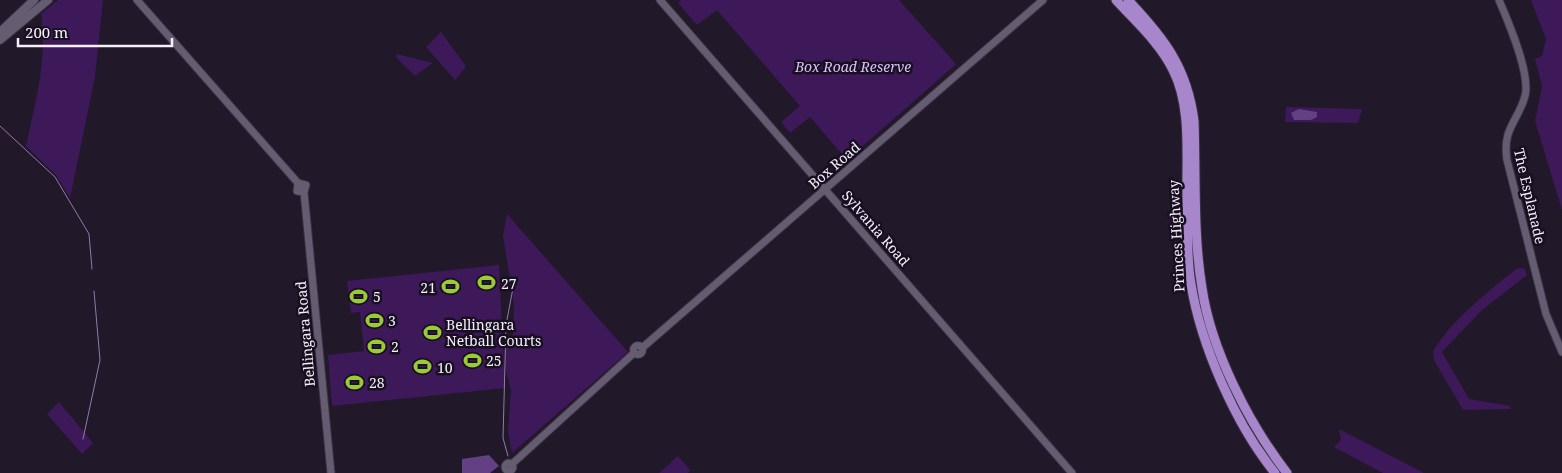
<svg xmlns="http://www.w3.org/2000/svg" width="1562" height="473" viewBox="0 0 1562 473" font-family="'Noto Serif',serif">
<rect width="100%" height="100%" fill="#21182a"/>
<path fill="#3d195a" d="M 58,0 L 103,0 L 95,77 L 70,198 L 56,175 L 26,146 C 35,104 48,57 41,14 Z
M 681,0 L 899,0 L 956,64 L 847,160 L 810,117 L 790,133 L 781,122 L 800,106 L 717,10 L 697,25 L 678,3 Z
M 1531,0 L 1562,0 L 1562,210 L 1535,121 L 1542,86 L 1535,59 L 1542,56 L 1546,39 Z
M 441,32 L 465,65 L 465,68 L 455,80 L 426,47 Z
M 397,54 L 433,63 L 415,76 L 396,57 Z
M 1286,107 L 1362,109 L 1358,123 L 1285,122 Z
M 507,214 L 628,352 L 512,453 L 508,431 L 511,390 L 506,370 L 505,351 L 513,335 L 514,304 L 503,236 Z
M 499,265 L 505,388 L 332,406 L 328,355 L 364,351 L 360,312 L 351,313 L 347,281 Z
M 1522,268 L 1525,269 L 1527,275 L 1482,310 L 1442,352 L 1469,399 L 1510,406 L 1511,409 L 1463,410 L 1434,360 L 1433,351 C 1455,317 1485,294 1516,269 Z
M 59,402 L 93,443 L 82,454 L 47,414 Z
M 1339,429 L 1424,473 L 1383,473 L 1334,447 L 1341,440 Z
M 678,456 L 690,470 L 688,473 L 659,473 Z"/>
<path fill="#633f84" d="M 1299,109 L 1317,112 L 1317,117 L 1311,120 L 1294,120 L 1291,113 Z
M 489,455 L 499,466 L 490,473 L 462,473 L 462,459 Z"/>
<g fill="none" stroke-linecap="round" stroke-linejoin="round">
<path stroke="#9479ae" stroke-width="1" d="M 0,126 L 55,177 L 89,234 L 92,269
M 83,439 L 100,360 L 94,291
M 508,456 L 503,438 L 506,325 L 513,288"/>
<defs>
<path id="tertiary" d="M 137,0 L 298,183
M 660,0 L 1072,473
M 1499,0 C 1508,21 1531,74 1525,96 C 1518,122 1502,128 1507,160 L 1546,314 L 1562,352
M 298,183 L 306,185 L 304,192
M 298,183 L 297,191 L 304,192
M 304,192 L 331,473
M633.5 350a4.5 4.5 0 1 1 9 0a4.5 4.5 0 1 1-9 0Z
M 642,348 L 1043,0
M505 467a4 4 0 1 1 8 0a4 4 0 1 1-8 0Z
M 512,464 L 634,353"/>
<path id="secondary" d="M 0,32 L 34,0
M 0,40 L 48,0"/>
<path id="trunk" d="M 1116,0 C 1136,22 1160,43 1173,70 C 1192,107 1186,158 1187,197 C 1188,226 1186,256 1191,284 C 1201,346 1236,425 1275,473
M 1128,0 C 1164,38 1187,67 1194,121 C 1196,175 1193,234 1202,288 C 1211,350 1249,424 1287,473"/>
</defs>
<use href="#tertiary" stroke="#393341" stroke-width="9"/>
<use href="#secondary" stroke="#393341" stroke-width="10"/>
<use href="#trunk" stroke="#393341" stroke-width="11"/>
<use href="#tertiary" stroke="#665c71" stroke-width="7"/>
<use href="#secondary" stroke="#665c71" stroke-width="8"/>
<use href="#trunk" stroke="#a886cc" stroke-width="9"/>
</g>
<defs>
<symbol id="stadium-bare" viewBox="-9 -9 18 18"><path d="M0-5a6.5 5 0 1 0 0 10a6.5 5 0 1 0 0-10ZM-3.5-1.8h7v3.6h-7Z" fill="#9acb34" stroke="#180f20" stroke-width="2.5" paint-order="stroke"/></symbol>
</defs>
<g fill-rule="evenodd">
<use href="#stadium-bare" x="474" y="270" width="25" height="25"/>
<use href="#stadium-bare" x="438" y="274" width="25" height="25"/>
<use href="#stadium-bare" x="346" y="284" width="25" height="25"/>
<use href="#stadium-bare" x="362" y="308" width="25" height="25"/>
<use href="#stadium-bare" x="420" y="320" width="25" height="25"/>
<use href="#stadium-bare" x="364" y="334" width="25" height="25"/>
<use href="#stadium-bare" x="460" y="348" width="25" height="25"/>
<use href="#stadium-bare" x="410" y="354" width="25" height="25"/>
<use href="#stadium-bare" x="342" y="370" width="25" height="25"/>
</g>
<g text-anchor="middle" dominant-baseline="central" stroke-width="5" stroke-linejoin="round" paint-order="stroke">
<g font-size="14" font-style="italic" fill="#dbbffb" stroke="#180f20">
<text x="853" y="66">Box Road Reserve</text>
</g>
<g font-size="14" fill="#f5f0fc" stroke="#180f20">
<text transform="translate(834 165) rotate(-41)">Box Road</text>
<text transform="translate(1530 196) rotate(77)">The Esplanade</text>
<text transform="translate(876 228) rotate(49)">Sylvania Road</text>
<text transform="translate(1176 236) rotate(-93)">Princes Highway</text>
<text transform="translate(305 334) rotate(-95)">Bellingara Road</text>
</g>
<g font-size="14" fill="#f5f0fc" stroke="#180f20" text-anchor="start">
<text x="501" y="283">27</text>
<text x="436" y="287" text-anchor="end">21</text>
<text x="373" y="296">5</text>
<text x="388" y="320">3</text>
<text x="446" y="324">Bellingara<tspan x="446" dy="16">Netball Courts</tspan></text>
<text x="391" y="346">2</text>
<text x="486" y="360">25</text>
<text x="437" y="367">10</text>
<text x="369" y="382">28</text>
</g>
</g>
<path d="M18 38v8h154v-8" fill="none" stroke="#f5f0fc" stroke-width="2.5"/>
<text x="25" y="38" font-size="15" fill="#f5f0fc" stroke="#180f20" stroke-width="4" paint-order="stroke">200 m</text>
</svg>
